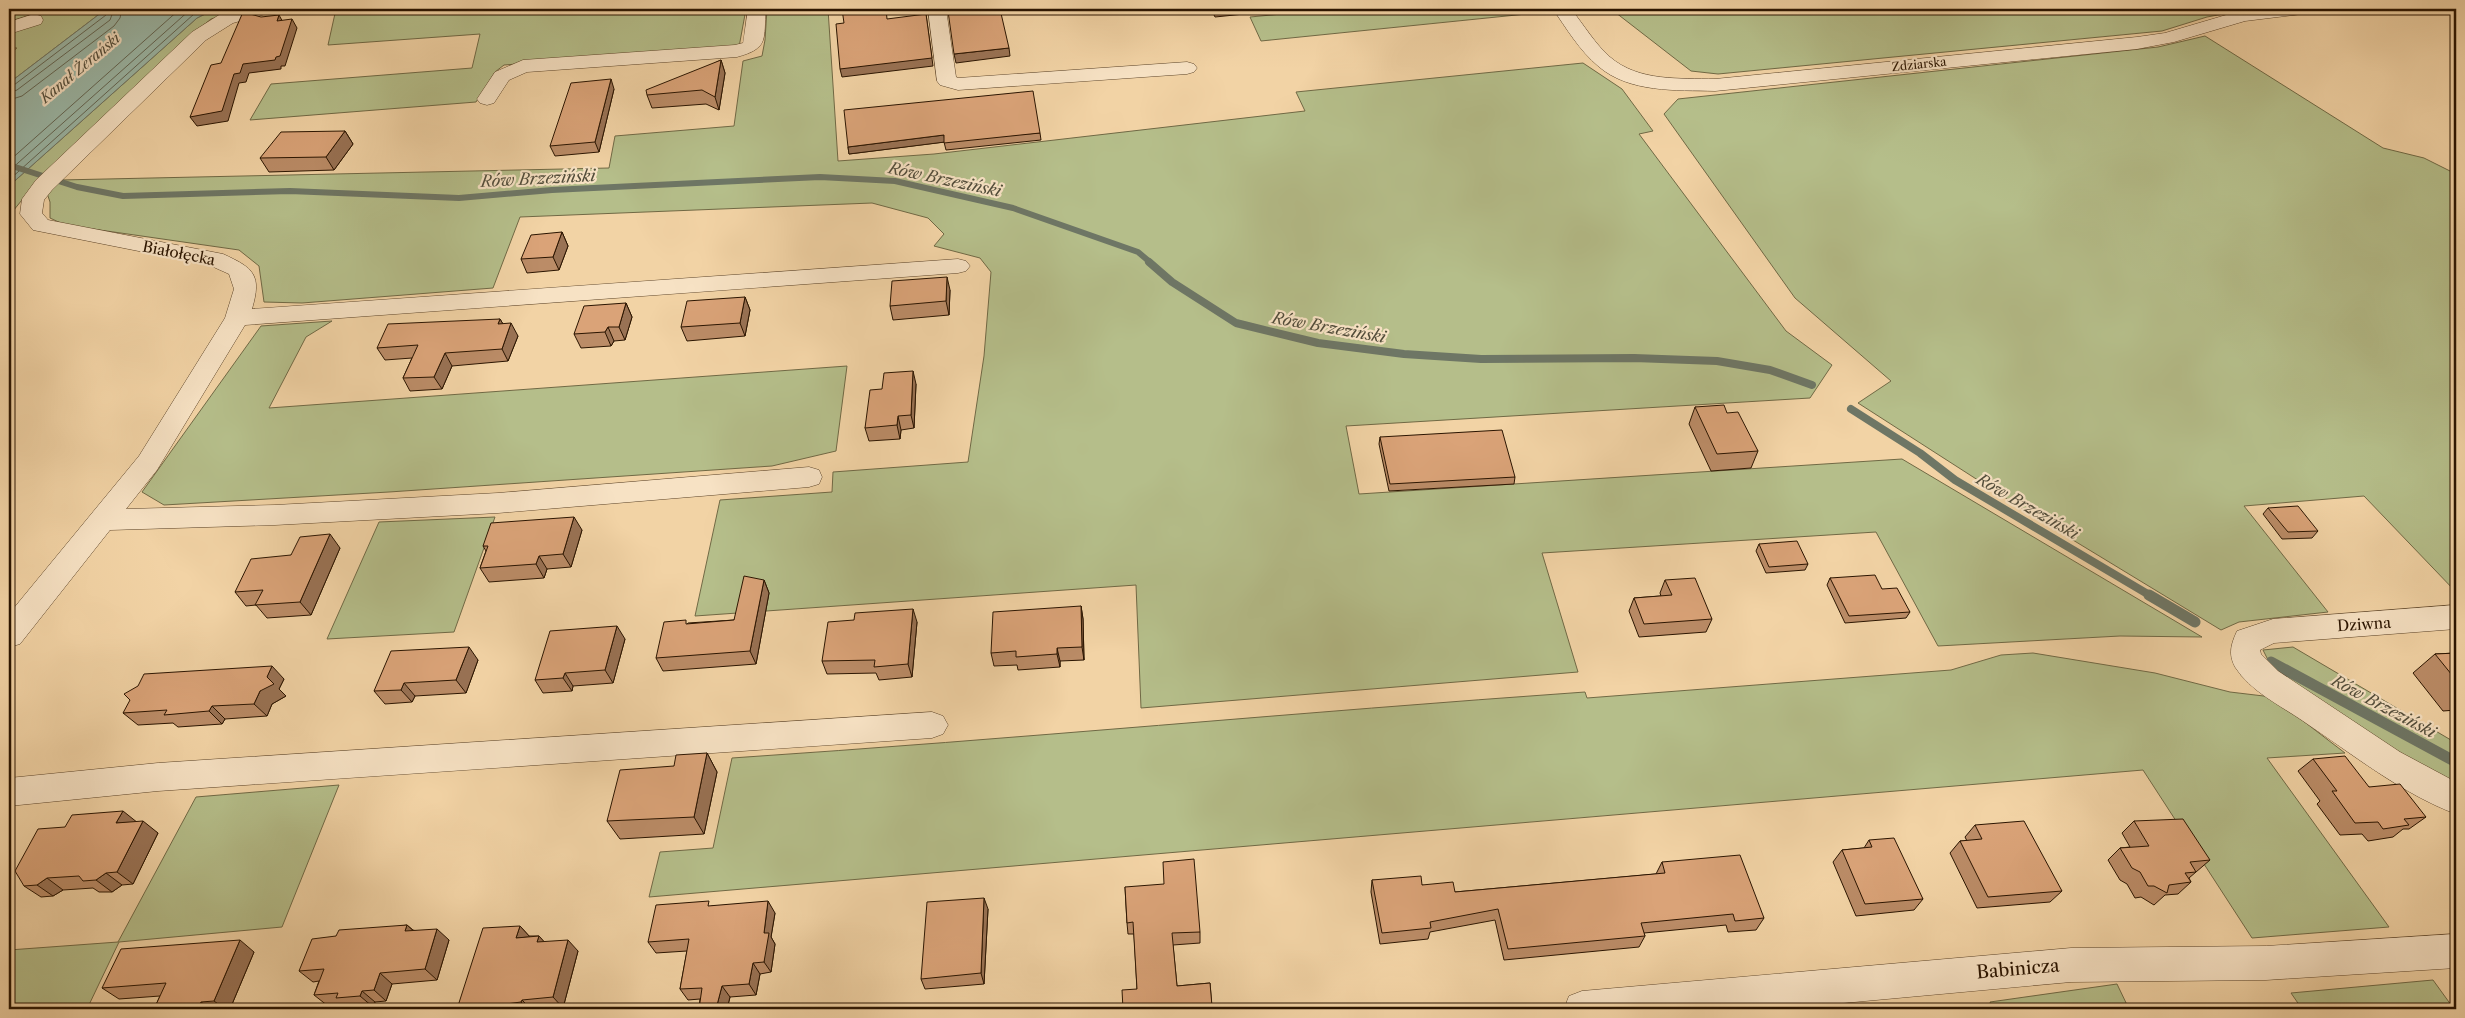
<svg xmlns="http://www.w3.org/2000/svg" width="2465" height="1018" viewBox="0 0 2465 1018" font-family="'Libre Caslon Text',serif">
<rect width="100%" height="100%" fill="#f2d3a5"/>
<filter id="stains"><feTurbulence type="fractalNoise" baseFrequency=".004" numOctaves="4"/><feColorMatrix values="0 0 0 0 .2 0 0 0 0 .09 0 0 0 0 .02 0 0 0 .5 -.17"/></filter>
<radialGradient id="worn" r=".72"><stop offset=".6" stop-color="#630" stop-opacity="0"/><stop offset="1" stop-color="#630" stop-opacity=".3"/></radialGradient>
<path fill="#b5be8a" stroke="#706945" d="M 9,9 L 106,9 L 9,83 L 9,54 L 17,48 L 9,48 Z
M 215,9 L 243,9 L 211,19 L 195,32 L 30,190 L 9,216 L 9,186 L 197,18 Z
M 336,9 L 746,9 L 739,47 L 504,65 L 495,72 L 476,102 L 250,120 L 271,84 L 472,68 L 480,34 L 328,45 Z
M 767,9 L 828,9 L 838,161 L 934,154 L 1305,111 L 1296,92 L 1583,63 L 1622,89 L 1653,131 L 1639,134 L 1786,331 L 1832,365 L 1810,398 L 1346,426 L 1359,494 L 1902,459 L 2202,637 L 2120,636 L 1938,646 L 1876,532 L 1542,553 L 1578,672 L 1141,708 L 1136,585 L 695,616 L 720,500 L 832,492 L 833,472 L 968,462 L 984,356 L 991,272 L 980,258 L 934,246 L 944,234 L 928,218 L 872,203 L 520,217 L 493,288 L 302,303 L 264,302 L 259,266 L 239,250 L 65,225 L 50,218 L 50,202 L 47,193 L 60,180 L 609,168 L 615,136 L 734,126 L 743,61 L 762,56 L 765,40 Z
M 1335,9 L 1544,9 L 1546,12 L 1261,41 L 1250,17 Z
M 1611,9 L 2251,9 L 2207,17 L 2162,31 L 1718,74 L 1691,71 Z
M 2205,36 L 2383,148 L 2424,158 L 2456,174 L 2456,592 L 2364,496 L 2244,506 L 2328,612 L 2239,622 L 2221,630 L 2040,520 L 1858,403 L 1891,381 L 1795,298 L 1664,114 L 1678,99 L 2158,47 Z
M 332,321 L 306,337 L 269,408 L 847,366 L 836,451 L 772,466 L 389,492 L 164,505 L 142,492 L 261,326 Z
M 495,517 L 454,632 L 327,639 L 379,522 Z
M 2293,647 L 2456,743 L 2456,785 L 2311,701 L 2276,676 L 2263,650 Z
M 2033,653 L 2155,673 L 2230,692 L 2272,697 L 2345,753 L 2267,758 L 2389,927 L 2252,938 L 2143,770 L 649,897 L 660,852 L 713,848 L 732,758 C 1017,739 1300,712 1585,692 L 1587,698 L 1951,670 L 2001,655 Z
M 339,785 L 282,927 L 119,942 L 87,1009 L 9,1009 L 9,950 L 118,942 L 196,797 Z
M 2433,980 L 2454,1009 L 2302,1009 L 2291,993 Z
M 2117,984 L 2129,1009 L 1992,1009 L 1990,1002 Z"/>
<path fill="#9bb8a8" stroke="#6e7665" d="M 106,9 L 215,9 L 197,18 L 9,186 L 9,83 Z"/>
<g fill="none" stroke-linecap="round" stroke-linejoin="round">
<path stroke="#626654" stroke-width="1" d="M 9,86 L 14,85 L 106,15 L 108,9
M 9,93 L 17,90 L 110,20 L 114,9
M 9,100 L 22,96 L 114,26 L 120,18 L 122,9
M 9,161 L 180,9
M 9,171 L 191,9
M 9,180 L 194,14 L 204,9"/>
<path stroke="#6e7665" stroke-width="6" d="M 9,165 L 77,187 L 123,196 L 290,191 L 459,198 L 552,190 L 820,177 L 895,181 L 1013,208 L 1138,252 L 1151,263"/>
<path stroke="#6e7665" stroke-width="8" d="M 1149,262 L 1172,282 L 1236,323 L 1318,343 L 1404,354 L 1481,359 L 1634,358 L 1717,361 L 1770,370 L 1812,385
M 1851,409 L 1920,453 L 1955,480 L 2151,596"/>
<path stroke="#6e7665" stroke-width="11" d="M 2149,595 L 2195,622
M 2271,662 L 2456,762"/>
<defs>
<path id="minor" d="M 243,9 L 272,9 L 269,13 L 233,23 L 206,40 L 52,190 L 44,200 L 42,213 L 48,220 L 223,254 C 254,268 262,275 252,309 L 958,259 L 966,261 L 970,266 L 966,271 L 958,273 L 245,325 L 157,470 L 126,509 L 275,505 L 498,493 L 809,467 L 819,470 L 822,477 L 819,484 L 809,487 L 498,513 L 275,525 L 110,530 L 20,644 L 9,647 L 9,614 L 139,456 L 225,318 L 234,289 L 229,274 L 209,265 L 33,230 L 20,214 L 22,199 L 36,180 L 192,32 L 219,15 Z
M 748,9 L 766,9 C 763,39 770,48 737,57 L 527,72 L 509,80 L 494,103 L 487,105 L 480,103 L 477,99 L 495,72 L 523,60 L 735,45 L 743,43 Z
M 928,9 L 946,9 L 956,77 L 958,78 L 1187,62 L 1194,64 L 1197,68 L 1194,72 L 1187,74 L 958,90 L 940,85 L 937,81 Z
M 1553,9 L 1571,9 C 1584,25 1595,44 1610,57 C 1639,82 1680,78 1715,79 L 2137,37 L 2165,33 L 2243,10 L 2311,9 L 2308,13 L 2302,14 L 2245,21 L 2174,42 L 2137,49 L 1715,91 C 1676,90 1629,93 1598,66 C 1580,51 1566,28 1553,9 Z
M 34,14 L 41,16 L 43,20 L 41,24 L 9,34 L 9,22 Z
M 2456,605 L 2456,629 L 2274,643 L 2260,650 L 2261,654 L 2278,671 L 2400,752 L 2456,782 L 2456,814 C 2402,794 2351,753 2303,721 C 2281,706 2250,691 2235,667 C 2228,654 2231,644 2237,631 L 2273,619 Z
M 932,712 L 943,716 L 948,725 L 943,734 L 932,738 L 158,791 L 9,806 L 9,778 L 158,763 Z
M 2456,934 L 2456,968 L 2266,980 L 2071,982 L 1778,1009 L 1564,1009 L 1569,996 L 1582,991 L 2071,948 L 2266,946 Z"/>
</defs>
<use href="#minor" stroke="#5c4429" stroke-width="1"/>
<use href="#minor" fill="#f7e2c4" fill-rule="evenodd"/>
</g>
<path fill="#bb8c67" stroke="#2a1400" d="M 1211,9 L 1273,9 L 1273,11 L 1215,17 Z
M 721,60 L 725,73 L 719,110 L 706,104 L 652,108 L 647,95 Z
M 614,89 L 599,152 L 555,156 L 550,146 Z
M 345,131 L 353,144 L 334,170 L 269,172 L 260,158 Z
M 1040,133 L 1041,140 L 946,150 L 944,142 L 849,154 L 848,147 Z
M 562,232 L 568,246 L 559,270 L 527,273 L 521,259 Z
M 950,290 L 949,315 L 893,320 L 890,306 Z
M 745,297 L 750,310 L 745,336 L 687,341 L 681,327 Z
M 626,303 L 632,317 L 625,340 L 614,341 L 611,346 L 581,348 L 574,334 Z
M 500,319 L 503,324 L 518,336 L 508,361 L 452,366 L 442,389 L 410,391 L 403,378 L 412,358 L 385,360 L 377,348 Z
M 916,384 L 914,428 L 901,430 L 900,439 L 869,441 L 865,428 L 882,389 Z
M 1695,407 L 1727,413 L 1758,451 L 1751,468 L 1711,471 L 1689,424 Z
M 1380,437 L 1515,477 L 1514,484 L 1389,491 L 1379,444 Z
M 2268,508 L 2318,531 L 2312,538 L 2282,539 L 2263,514 Z
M 582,530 L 571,567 L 547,569 L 544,578 L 489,582 L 480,568 L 486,551 L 483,546 Z
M 1759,544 L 1808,564 L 1805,570 L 1766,573 L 1756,551 Z
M 340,548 L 311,615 L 267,618 L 256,605 L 246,606 L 235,592 L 291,555 Z
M 1830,578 L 1882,589 L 1910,612 L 1906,618 L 1845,623 L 1827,585 Z
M 764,580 L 769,593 L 756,664 L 663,671 L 656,658 L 688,623 L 734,620 Z
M 1665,580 L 1712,619 L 1706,632 L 1639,637 L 1629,611 L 1634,598 L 1661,596 L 1660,593 Z
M 1081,606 L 1083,619 L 1084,660 L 1060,661 L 1060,667 L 1018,670 L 1017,665 L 994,666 L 991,653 Z
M 917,622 L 912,677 L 879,680 L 876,673 L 827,674 L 822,661 Z
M 625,639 L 613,683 L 573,686 L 572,691 L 543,693 L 535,680 Z
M 2456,653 L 2456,710 L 2443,711 L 2413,673 L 2435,654 Z
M 478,660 L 466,693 L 415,696 L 412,702 L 385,704 L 374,691 Z
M 284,679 L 279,689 L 286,696 L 272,704 L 267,716 L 225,719 L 222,724 L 178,727 L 173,723 L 138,725 L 123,713 Z
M 707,753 L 717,772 L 704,834 L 620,839 L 607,821 L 674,766 Z
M 2313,759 L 2369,787 L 2426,817 L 2409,829 L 2403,829 L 2393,837 L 2368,841 L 2362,834 L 2340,835 L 2317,804 L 2320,801 L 2298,771 Z
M 2134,821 L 2210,860 L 2189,878 L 2191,882 L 2178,894 L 2165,895 L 2154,905 L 2141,897 L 2135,898 L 2127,884 L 2120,880 L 2108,860 L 2120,848 L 2130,847 L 2122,833 Z
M 136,822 L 158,833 L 133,884 L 122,885 L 112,892 L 99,892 L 93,888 L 63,890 L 53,896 L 41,897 L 24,886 Z
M 1975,825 L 2062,891 L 2050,902 L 1977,908 L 1950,853 L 1960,841 L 1967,841 L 1965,837 Z
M 1869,840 L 1923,899 L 1914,910 L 1856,916 L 1833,862 L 1842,850 L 1864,848 Z
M 1662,862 L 1764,918 L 1756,930 L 1728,932 L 1726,925 L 1644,933 L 1645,936 L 1639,947 L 1504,960 L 1495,920 L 1430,932 L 1428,939 L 1380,944 L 1371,892 L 1372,880 L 1422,885 L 1455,892 L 1656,874 Z
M 1125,887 L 1200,932 L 1200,943 L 1173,945 L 1177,986 L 1210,983 L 1212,1009 L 1123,1009 L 1137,989 L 1134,934 L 1128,934 L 1127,923 Z
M 712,906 L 775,913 L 771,937 L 775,944 L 771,972 L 760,974 L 756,995 L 730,997 L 727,1009 L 699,1009 L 700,999 L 688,1000 L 680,989 L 687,951 L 656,953 L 648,942 Z
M 988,909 L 984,984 L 925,989 L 921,979 Z
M 407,925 L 413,930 L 449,940 L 437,980 L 392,984 L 386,1001 L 375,1002 L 373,1007 L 349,1009 L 344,1004 L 328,1006 L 314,995 L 319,981 L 313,982 L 299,971 L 336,936 Z
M 520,926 L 529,936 L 539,936 L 544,942 L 578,951 L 563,1008 L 547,1009 L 457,1009 Z
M 254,952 L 230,1009 L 154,1009 L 160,996 L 119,999 L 102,988 Z"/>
<path fill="#997254" stroke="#2a1400" d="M 926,14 L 933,66 L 842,77 L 840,69 Z
M 279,15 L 284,24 L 277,21 Z
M 292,19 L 297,28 L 285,66 L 281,66 L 281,69 L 249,73 L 246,82 L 239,83 L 228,121 L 197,126 L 190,117 L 243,64 Z
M 1009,48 L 1010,56 L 956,63 L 954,54 Z
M 721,60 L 725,73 L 719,110 L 715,97 Z
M 611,79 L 614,89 L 599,152 L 595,142 Z
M 345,131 L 353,144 L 334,170 L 326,157 Z
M 944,135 L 945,142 L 849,154 L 848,147 Z
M 562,232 L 568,246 L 559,270 L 553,257 Z
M 947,277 L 950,290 L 949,315 L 946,301 Z
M 745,297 L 750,310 L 745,336 L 740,323 Z
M 626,303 L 632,317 L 625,340 L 619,327 Z
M 500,319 L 507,331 L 498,324 Z
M 511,323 L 518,336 L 508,361 L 502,349 Z
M 608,327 L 614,341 L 611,346 L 605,332 Z
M 445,353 L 452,366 L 442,389 L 434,377 Z
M 913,371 L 916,384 L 914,428 L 911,415 Z
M 898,416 L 901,430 L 900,439 L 897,425 Z
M 574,517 L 582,530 L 571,567 L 563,554 Z
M 330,534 L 340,548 L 311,615 L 300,602 Z
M 539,556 L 547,569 L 544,578 L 536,564 Z
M 764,580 L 769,593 L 756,664 L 750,651 Z
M 1081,606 L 1083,619 L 1084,660 L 1082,647 Z
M 913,609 L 917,622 L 912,677 L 908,664 Z
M 617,626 L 625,639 L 613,683 L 605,670 Z
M 469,647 L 478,660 L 466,693 L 456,680 Z
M 1057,648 L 1060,661 L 1060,667 L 1057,654 Z
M 272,666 L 284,679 L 279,689 L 286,696 L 272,704 L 267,716 L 254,704 Z
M 565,673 L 573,686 L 572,691 L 563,678 Z
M 404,683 L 415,696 L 412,702 L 401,690 Z
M 212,706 L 225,719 L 222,724 L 209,711 Z
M 707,753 L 717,772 L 704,834 L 694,817 Z
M 123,811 L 138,823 L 116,823 Z
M 143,821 L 158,833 L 133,884 L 117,872 Z
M 106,873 L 122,885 L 112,892 L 96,880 Z
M 47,878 L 63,890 L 53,896 L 37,885 Z
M 984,898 L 988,909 L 984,984 L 981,973 Z
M 768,901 L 775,913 L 771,937 L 775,944 L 771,972 L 764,962 L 764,933 Z
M 407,925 L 419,936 L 405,931 Z
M 520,926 L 530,937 L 516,938 Z
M 437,929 L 449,940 L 437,980 L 425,969 Z
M 539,936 L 549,947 L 537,942 Z
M 240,940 L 254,952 L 230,1009 L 225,1009 L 214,1001 Z
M 568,940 L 578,951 L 563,1008 L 553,997 Z
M 753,963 L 760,974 L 756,995 L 749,984 Z
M 380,973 L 392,984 L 386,1001 L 374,990 Z
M 722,986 L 730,997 L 727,1009 L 716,1009 Z
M 362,991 L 375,1002 L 373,1007 L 360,996 Z
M 522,1000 L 531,1009 L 528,1009 L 521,1002 Z
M 201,1002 L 211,1009 L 197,1009 Z
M 506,1004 L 512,1009 L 506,1009 L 505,1008 Z"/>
<path fill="#daa378" stroke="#2a1400" d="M 842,9 L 886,9 L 887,19 L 926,14 L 932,58 L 840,69 L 836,24 L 844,23 Z
M 965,9 L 1000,9 L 1009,48 L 954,54 L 948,11 Z
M 243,12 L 261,17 L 279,15 L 277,21 L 292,19 L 280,56 L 276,57 L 275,60 L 243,64 L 240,73 L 234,74 L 222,111 L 190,117 L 211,65 L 221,63 Z
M 721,60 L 715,97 L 702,90 L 647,95 L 646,90 Z
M 611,79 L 595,142 L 550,146 L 571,83 Z
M 1033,91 L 1040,133 L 944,143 L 944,135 L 848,147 L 844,110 Z
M 345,131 L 326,157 L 260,158 L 281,132 Z
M 562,232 L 553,257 L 521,259 L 531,235 Z
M 947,277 L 946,301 L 890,306 L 892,281 Z
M 745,297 L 740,323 L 681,327 L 687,301 Z
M 626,303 L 619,327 L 608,327 L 605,332 L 574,334 L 584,306 Z
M 500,319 L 498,324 L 511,323 L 502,349 L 445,353 L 434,377 L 403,378 L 418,345 L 377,348 L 388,324 Z
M 913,371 L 911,415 L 898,416 L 897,425 L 865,428 L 870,390 L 882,389 L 884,373 Z
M 1724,405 L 1727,413 L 1738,412 L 1758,451 L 1717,454 L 1695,407 Z
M 1502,430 L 1515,477 L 1390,484 L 1380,437 Z
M 2298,506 L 2318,531 L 2288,532 L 2268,508 Z
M 574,517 L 563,554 L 539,556 L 536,564 L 480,568 L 488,546 L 483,546 L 491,523 Z
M 330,534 L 300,602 L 255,605 L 263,590 L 235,592 L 251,559 L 291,555 L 300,537 Z
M 1797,541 L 1808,564 L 1769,567 L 1759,544 Z
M 1875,575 L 1882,589 L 1897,588 L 1910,612 L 1849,616 L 1830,578 Z
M 744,576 L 764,580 L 750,651 L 656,658 L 664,622 L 686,620 L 686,624 L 734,620 Z
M 1695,578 L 1712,619 L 1644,624 L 1634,598 L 1672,595 L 1665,580 Z
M 1081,606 L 1082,647 L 1057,648 L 1057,654 L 1016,657 L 1016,651 L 991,653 L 993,612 Z
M 913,609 L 908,664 L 874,667 L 875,660 L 822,661 L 828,622 L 854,620 L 855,613 Z
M 617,626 L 605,670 L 565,673 L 563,678 L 535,680 L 550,631 Z
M 469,647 L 456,680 L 404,683 L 401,690 L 374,691 L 391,651 Z
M 2456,653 L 2456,680 L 2435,654 Z
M 272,666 L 267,677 L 274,684 L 260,691 L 254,704 L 212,706 L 209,711 L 164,715 L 167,710 L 123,713 L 130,700 L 124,694 L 138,686 L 144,674 Z
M 707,753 L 694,817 L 607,821 L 620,770 L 674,766 L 676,755 Z
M 2345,756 L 2369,787 L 2400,784 L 2426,817 L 2404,819 L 2409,825 L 2383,829 L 2378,822 L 2355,823 L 2332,791 L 2337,791 L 2313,759 Z
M 123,811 L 116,823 L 143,821 L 117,872 L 106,873 L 96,880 L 83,881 L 79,876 L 47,878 L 37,885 L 24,886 L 15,871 L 38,829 L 65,827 L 72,815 Z
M 2183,819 L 2210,860 L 2190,862 L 2196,872 L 2185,873 L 2191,882 L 2169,885 L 2167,893 L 2154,886 L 2148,886 L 2140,872 L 2132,868 L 2120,848 L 2149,846 L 2134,821 Z
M 2024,821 L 2062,891 L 1988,897 L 1960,841 L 1982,839 L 1975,825 Z
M 1894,838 L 1923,899 L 1865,904 L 1842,850 L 1872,847 L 1869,840 Z
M 1740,855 L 1764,918 L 1735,921 L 1733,914 L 1641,923 L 1645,936 L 1508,949 L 1498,909 L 1430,922 L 1431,928 L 1382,933 L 1372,880 L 1421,876 L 1422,885 L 1453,882 L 1455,892 L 1665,873 L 1662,862 Z
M 1194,859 L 1200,932 L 1172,933 L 1177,986 L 1210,983 L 1212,1006 L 1195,1007 L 1195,1009 L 1123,1009 L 1122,990 L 1137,989 L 1133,922 L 1127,923 L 1125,887 L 1164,884 L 1163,862 Z
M 984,898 L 981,973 L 921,979 L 927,902 Z
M 709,901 L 708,906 L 768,901 L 764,933 L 769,933 L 764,962 L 753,963 L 749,984 L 722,986 L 716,1009 L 699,1009 L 702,988 L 680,989 L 689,939 L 648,942 L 656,905 Z
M 407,925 L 405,931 L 437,929 L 425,969 L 380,973 L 374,990 L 362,991 L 360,996 L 336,998 L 338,993 L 314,995 L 324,969 L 299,971 L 312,939 L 336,936 L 339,930 Z
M 520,926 L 516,938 L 539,936 L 537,942 L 568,940 L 553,997 L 522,1000 L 521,1002 L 506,1004 L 505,1008 L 496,1009 L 457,1009 L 483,928 Z
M 240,940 L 214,1001 L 201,1002 L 197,1009 L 154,1009 L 166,983 L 102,988 L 121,949 Z"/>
<g text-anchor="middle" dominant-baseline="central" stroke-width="4.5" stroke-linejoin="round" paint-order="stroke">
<g font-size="12" fill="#2a1400" stroke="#f7e2c4">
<text transform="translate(1919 64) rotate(-6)">Zdziarska</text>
</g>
<g font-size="14" font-style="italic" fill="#524d3b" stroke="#f7e2c4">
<text transform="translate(80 68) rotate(-40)">Kanał Żerański</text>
</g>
<g font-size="15" fill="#2a1400" stroke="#f7e2c4">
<text transform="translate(179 253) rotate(11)">Białołęcka</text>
<text transform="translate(2364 624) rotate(-4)">Dziwna</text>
</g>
<g font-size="16" font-style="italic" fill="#524d3b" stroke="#f7e2c4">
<text transform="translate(538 178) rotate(-3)">Rów Brzeziński</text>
<text transform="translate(945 179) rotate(12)">Rów Brzeziński</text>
<text transform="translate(1329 327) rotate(10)">Rów Brzeziński</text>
<text transform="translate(2028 506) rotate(30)">Rów Brzeziński</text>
<text transform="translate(2384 706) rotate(28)">Rów Brzeziński</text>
</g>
<g font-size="18" fill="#2a1400" stroke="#f7e2c4">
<text transform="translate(2018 969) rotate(-5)">Babinicza</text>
</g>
</g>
<rect width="2465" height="1018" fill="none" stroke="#f2d3a5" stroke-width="30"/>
<rect x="10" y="10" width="2445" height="998" fill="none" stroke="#2a1400" stroke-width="2.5"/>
<rect x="15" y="15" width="2435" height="988" fill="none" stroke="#2a1400"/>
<rect width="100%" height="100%" filter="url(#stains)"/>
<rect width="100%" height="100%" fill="url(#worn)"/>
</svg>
